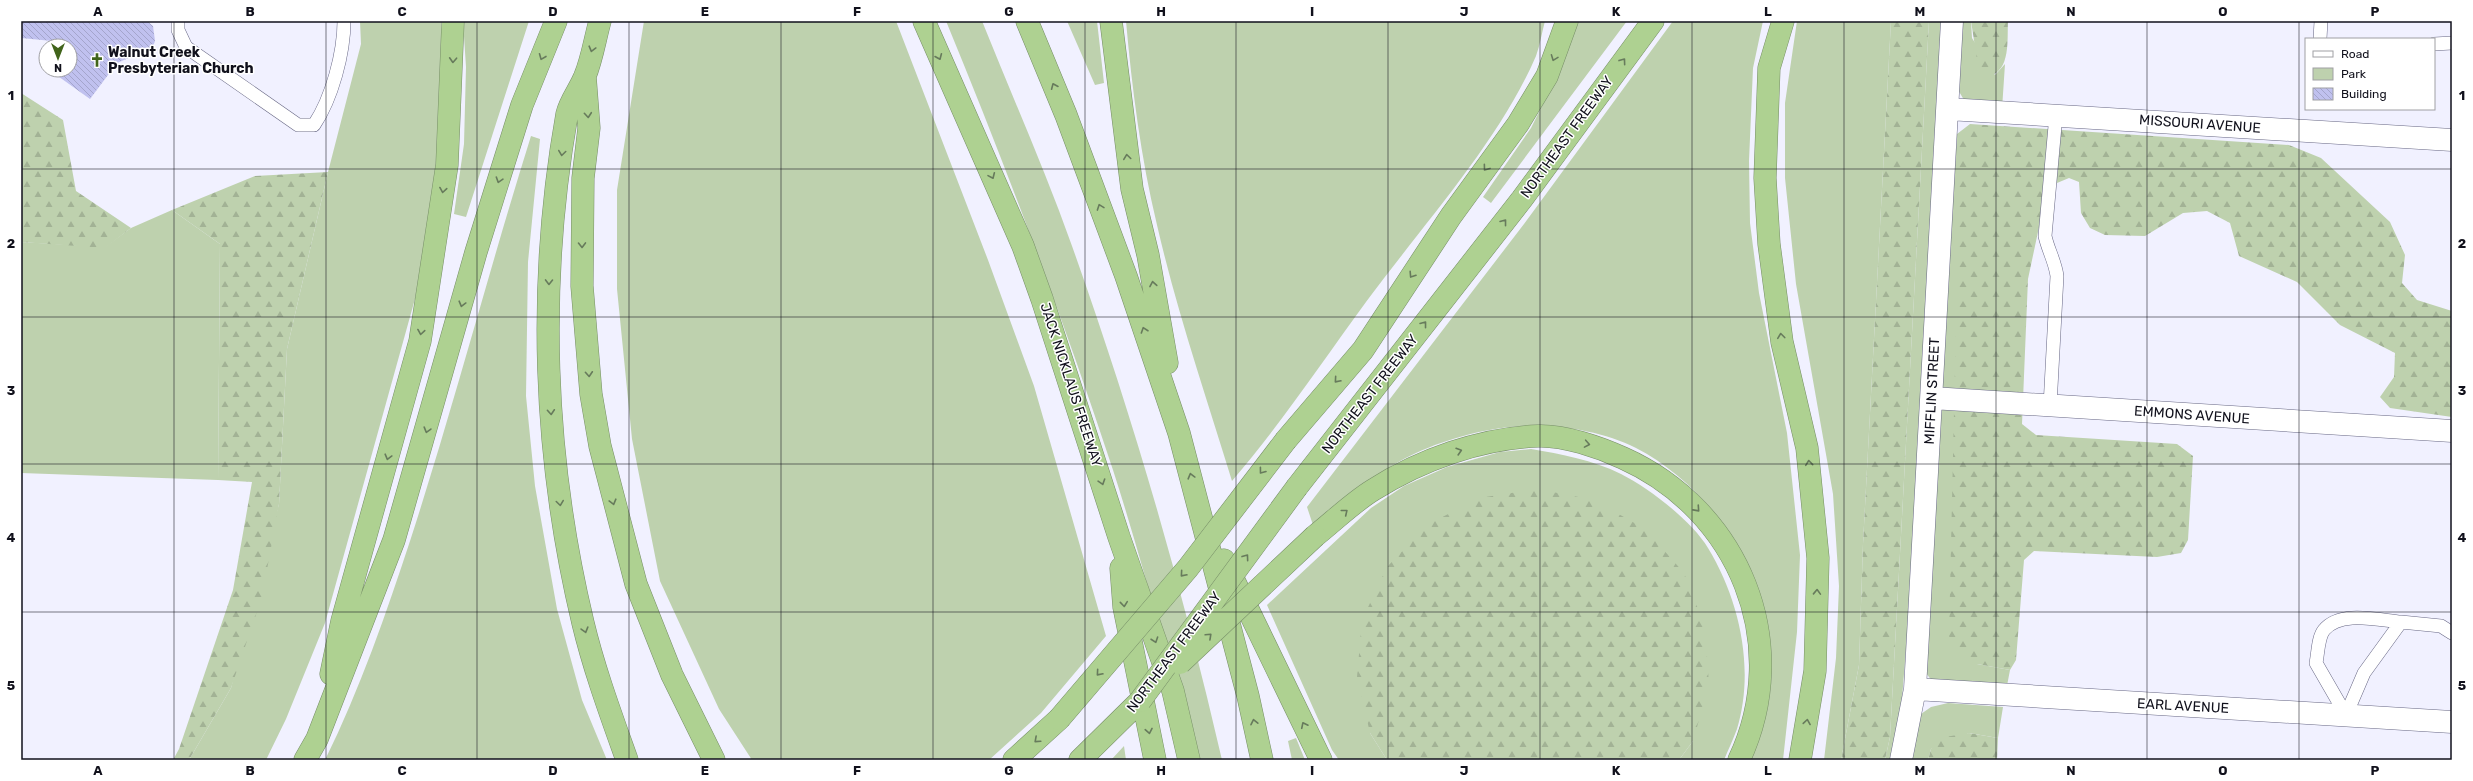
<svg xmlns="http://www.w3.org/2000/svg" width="2473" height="781" viewBox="0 0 2473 781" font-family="Rubik,sans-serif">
<defs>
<pattern id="forest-firs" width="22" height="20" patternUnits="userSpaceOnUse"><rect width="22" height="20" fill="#bed1ae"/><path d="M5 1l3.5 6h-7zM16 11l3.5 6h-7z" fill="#a2b295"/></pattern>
<pattern id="building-back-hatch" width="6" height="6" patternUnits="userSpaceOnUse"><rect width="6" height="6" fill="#c0c1ef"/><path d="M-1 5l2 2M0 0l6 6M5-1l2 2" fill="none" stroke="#a4a5cc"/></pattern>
</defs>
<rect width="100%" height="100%" fill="#f1f1ff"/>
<path fill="#bed1ae" d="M 360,21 L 441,21 L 442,90 L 434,192 L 418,288 L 325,623 L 286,719 L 266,760 L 189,760 L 231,688 L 279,504 L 287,349 L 328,172 L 361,44 Z
M 463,21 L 529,21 L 466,217 L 454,214 L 464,144 L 466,67 Z
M 644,21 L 896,21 L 988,260 L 1034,386 L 1106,636 L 1041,713 L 989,760 L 752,760 L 719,709 L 660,581 L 632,439 L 617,289 L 617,190 Z
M 946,21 L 982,21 C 1012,96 1045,170 1072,246 C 1132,414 1182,586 1222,760 L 1199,760 C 1168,664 1144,566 1113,470 C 1063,318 1007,169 946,21 Z
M 1067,21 L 1097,21 L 1104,83 L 1095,85 Z
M 1126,21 L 1545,21 C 1542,32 1540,45 1536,56 C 1499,142 1422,226 1366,302 C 1322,362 1281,424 1232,481 C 1206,396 1177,312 1157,225 C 1141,158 1132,89 1126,21 Z
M 1575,21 L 1627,21 L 1491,203 L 1483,197 L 1531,128 L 1557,76 Z
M 1673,21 L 1763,21 L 1753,68 L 1749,161 L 1750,223 L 1759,293 L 1787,433 L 1800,555 L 1797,632 L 1783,760 L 1750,760 C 1761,731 1772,701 1770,669 C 1769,650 1766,615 1760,598 C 1741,536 1694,478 1636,448 C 1607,433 1568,426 1535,426 C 1497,425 1451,437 1416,453 C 1378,470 1345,500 1313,525 L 1307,507 L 1524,224 Z
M 1797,21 L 1891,21 L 1863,544 L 1859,665 L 1841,760 L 1824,760 L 1836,658 L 1839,586 L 1833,494 L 1796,284 L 1785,178 L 1785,103 Z
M 1929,21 L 1942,21 L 1907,636 L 1900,724 L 1894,760 L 1885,760 L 1890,737 Z
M 1961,21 L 1971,21 L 1972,38 L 1995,75 L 2005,64 L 2002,109 L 1964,100 L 1957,88 Z
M 1957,134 L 1957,276 L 1977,664 L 2010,670 L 2006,691 L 1932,681 L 1923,669 Z
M 531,136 L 540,139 L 528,262 L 526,396 L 535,486 L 557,609 L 582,700 L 607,760 L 325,760 C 360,689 386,614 411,538 C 454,405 489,270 531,136 Z
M 172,210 L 220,244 L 218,480 L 21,473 L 21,242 L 105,247 L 131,228 Z
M 1531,449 C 1561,454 1593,460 1621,474 C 1649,488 1692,521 1708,548 C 1740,601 1755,669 1737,729 C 1733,740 1728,750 1724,760 L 1679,760 L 1693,741 L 1370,733 L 1387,760 L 1339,760 L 1332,750 L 1267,605 L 1371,508 L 1404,486 L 1447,467 L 1500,452 Z
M 1948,703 L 2003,707 L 1998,738 L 1969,733 L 1931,749 L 1928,760 L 1911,760 L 1921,714 L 1931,707 Z
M 1296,738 L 1305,760 L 1292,760 L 1288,741 Z
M 1124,746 L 1126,760 L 1111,760 Z"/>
<path fill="url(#forest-firs)" d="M 1891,21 L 1929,21 L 1890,737 L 1885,760 L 1841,760 L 1859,665 L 1863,544 Z
M 1971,21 L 2008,21 C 2007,39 2011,71 1989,76 L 1978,66 Z
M 21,93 L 63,120 L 76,191 L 131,228 L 105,248 L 21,242 Z
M 1970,124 L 2289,145 L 2321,158 L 2390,222 L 2405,255 L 2402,283 L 2417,300 L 2452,311 L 2452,417 L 2390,408 L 2380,397 L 2394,377 L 2395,353 L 2340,325 L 2297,282 L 2239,256 L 2230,223 L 2207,211 L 2183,213 L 2145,236 L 2105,235 L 2090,228 L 2081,213 L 2079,182 L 2069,178 L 2057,183 L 2042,213 L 2028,279 L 2022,424 L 2036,435 L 2177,444 L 2193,456 L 2188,540 L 2181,553 L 2157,557 L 2034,551 L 2024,560 L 2016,660 L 2010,670 L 1977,664 L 1958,654 L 1949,636 L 1957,276 L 1957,134 Z
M 328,172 L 287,349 L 279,504 L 262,597 L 231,688 L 189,760 L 173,760 L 179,749 L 233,590 L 252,482 L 218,480 L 220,244 L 172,210 L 255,176 Z
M 1537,489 L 1594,500 L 1645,529 L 1684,573 L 1705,627 L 1709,685 L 1693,741 L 1679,760 L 1387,760 L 1370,733 L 1357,677 L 1362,620 L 1387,567 L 1427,525 L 1479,498 Z
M 1969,733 L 1998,738 L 1997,760 L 1928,760 L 1931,749 L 1945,737 Z"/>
<path fill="url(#building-back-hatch)" d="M 21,21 L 147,21 L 153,26 L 155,41 L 149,58 L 138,54 L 117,63 L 90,99 L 55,74 L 56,70 L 70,70 L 70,46 L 51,46 L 52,41 L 21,38 Z"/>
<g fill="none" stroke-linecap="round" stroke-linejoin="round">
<defs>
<path id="service" d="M 178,21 L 178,30 L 186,47 L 298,125 L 314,125 C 332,98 344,53 344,21
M 2320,39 L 2321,21
M 2434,44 L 2452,43
M 2050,406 L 2057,276 C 2055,261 2048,250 2045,236 L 2056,115
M 2346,715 L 2316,663 C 2318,654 2318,637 2324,630 C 2340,610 2378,620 2401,622
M 2346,715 L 2364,673 L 2401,622 L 2441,626 L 2452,633"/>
<path id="minor" d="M 1948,109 L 2452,140
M 1932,398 L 2452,431
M 1915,689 L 2452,722
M 1901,760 L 1915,689 L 1952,21"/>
<path id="motorway" d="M 600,21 C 595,39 592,59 585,76 C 580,89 570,101 567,114 C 537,283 543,456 583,623 C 594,669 611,715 627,760
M 924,21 L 1023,246 L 1042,299 L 1119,537 L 1173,691 L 1189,760
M 1027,21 L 1066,115 L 1126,276 L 1179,433 L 1248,696 L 1262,760
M 1111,21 L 1132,189 L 1148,255 L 1167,363
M 1783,21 L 1769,68 L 1765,178 L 1769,244 L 1782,342 L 1807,448 L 1818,558 L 1815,671 L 1800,760
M 585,76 L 589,128 L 583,178 L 582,286 L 591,394 L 600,446 L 636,584 L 672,675 L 714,760
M 1286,440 L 1363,350 L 1451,216 L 1518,124 L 1547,76 L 1567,21
M 1297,487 L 1522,199 L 1653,21
M 1315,536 C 1334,521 1352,503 1373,490 C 1420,460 1481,438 1538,436 C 1564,435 1599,447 1623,458 C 1739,510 1794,643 1739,760
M 1224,560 L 1321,760
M 1121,568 L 1124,607 L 1155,760
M 331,674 L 342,621 L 420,341 L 447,165 L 453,21
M 305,760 L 317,739 L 394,540 L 476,252 L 522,105 L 556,21
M 1014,760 L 1059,719
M 1080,760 L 1140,701"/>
</defs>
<use href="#service" stroke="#686885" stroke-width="14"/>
<use href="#minor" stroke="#686885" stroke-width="23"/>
<use href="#motorway" stroke="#778e68" stroke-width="23"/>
<use href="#service" stroke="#fff" stroke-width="13"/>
<use href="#minor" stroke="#fff" stroke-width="22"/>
<use href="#motorway" stroke="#aed191" stroke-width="22"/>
<defs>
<path id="motorway-bridge" d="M 1180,663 L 1315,536
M 1140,701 L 1297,487
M 1059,719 L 1188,568 L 1286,440"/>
</defs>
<use href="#motorway-bridge" stroke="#778e68" stroke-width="23" stroke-linecap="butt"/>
<use href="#motorway-bridge" stroke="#aed191" stroke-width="22"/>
</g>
<defs><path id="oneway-chevron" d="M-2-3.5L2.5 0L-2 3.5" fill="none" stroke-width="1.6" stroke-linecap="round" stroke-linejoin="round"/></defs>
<g stroke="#677b5c">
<use href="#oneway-chevron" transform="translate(592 49) rotate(105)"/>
<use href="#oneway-chevron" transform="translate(542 57) rotate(112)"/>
<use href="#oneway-chevron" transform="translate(939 57) rotate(67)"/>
<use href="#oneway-chevron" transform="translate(1554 58) rotate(111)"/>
<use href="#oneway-chevron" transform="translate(453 60) rotate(93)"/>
<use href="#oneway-chevron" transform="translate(1623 61) rotate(-54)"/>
<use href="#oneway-chevron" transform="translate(1054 86) rotate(-113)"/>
<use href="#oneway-chevron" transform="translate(588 115) rotate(85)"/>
<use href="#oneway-chevron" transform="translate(562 153) rotate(98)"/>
<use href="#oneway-chevron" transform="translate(1127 157) rotate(-98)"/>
<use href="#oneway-chevron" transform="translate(1486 168) rotate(126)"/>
<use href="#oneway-chevron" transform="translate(992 176) rotate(66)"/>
<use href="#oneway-chevron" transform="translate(499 180) rotate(108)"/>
<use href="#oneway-chevron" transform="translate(443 190) rotate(99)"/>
<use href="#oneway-chevron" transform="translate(1100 207) rotate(-110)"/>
<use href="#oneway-chevron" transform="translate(1504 222) rotate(-52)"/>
<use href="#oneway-chevron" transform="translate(582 245) rotate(89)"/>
<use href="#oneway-chevron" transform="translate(1412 275) rotate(123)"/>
<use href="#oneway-chevron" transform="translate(549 282) rotate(91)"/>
<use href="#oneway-chevron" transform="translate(1153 284) rotate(-100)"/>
<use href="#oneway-chevron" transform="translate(462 304) rotate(105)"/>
<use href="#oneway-chevron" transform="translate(1424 324) rotate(-52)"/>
<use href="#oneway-chevron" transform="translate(1144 330) rotate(-109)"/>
<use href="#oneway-chevron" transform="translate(421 332) rotate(99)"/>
<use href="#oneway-chevron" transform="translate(1781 336) rotate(-97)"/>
<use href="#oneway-chevron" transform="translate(589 374) rotate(86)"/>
<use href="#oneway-chevron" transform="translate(1337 380) rotate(131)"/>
<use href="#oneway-chevron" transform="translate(551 412) rotate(86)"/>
<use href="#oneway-chevron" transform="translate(427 430) rotate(106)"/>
<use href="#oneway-chevron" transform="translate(1587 444) rotate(10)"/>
<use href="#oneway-chevron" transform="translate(1459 451) rotate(-17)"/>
<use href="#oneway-chevron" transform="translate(388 457) rotate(105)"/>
<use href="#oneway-chevron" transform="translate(1809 463) rotate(-96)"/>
<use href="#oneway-chevron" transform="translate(1262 471) rotate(127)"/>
<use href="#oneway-chevron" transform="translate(1191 476) rotate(-105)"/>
<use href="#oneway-chevron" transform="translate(1102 482) rotate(72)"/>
<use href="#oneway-chevron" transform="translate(613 502) rotate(75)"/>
<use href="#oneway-chevron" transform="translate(560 503) rotate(82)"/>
<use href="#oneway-chevron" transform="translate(1697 509) rotate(48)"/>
<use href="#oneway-chevron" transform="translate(1345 512) rotate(-39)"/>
<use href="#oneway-chevron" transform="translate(1246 557) rotate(-54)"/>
<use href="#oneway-chevron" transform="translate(1183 574) rotate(131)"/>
<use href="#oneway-chevron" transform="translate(1817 592) rotate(-88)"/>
<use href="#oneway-chevron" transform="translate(1124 604) rotate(84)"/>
<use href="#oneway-chevron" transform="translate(585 630) rotate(74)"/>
<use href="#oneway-chevron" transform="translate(1209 636) rotate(-43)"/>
<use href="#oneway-chevron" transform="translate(1155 640) rotate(71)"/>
<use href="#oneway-chevron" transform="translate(1099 673) rotate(131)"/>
<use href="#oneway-chevron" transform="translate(1254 722) rotate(-102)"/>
<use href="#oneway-chevron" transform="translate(1807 722) rotate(-81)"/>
<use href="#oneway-chevron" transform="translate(1304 725) rotate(-116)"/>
<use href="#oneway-chevron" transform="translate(1149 731) rotate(79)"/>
<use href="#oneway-chevron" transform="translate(1037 740) rotate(138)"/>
</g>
<path fill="none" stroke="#11111c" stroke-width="1" stroke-opacity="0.55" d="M 174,21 L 174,760M 326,21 L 326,760M 477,21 L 477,760M 629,21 L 629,760M 781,21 L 781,760M 933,21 L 933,760M 1085,21 L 1085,760M 1236,21 L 1236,760M 1388,21 L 1388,760M 1540,21 L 1540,760M 1692,21 L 1692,760M 1844,21 L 1844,760M 1996,21 L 1996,760M 2147,21 L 2147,760M 2299,21 L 2299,760M 21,169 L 2452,169M 21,317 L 2452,317M 21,464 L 2452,464M 21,612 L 2452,612"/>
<defs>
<symbol id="church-bare" viewBox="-9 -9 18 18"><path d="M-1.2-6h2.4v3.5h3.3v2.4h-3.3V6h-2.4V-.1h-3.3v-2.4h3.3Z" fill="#41641b" stroke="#fff" stroke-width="2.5" paint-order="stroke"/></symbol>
</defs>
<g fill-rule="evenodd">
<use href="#church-bare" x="87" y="50" width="20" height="20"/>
</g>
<g text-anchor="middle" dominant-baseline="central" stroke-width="3" stroke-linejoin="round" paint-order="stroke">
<g font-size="14" font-weight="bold" fill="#11111c" stroke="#fff" text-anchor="start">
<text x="108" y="52">Walnut Creek<tspan x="108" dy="16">Presbyterian Church</tspan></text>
</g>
<g font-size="14" fill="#11111c" stroke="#fff">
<text transform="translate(2200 124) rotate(4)">MISSOURI AVENUE</text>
<text transform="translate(1567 137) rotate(-54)">NORTHEAST FREEWAY</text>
<text transform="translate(1071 385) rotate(72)">JACK NICKLAUS FREEWAY</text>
<text transform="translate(1932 391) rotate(-87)">MIFFLIN STREET</text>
<text transform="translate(1370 394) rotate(-52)">NORTHEAST FREEWAY</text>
<text transform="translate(2192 415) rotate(4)">EMMONS AVENUE</text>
<text transform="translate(1174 652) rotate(-53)">NORTHEAST FREEWAY</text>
<text transform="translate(2183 706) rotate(3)">EARL AVENUE</text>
</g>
</g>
<rect width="2473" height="781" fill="none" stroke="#ffffff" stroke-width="44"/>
<rect x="2305" y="38" width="130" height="72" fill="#ffffff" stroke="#a0a0a4"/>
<rect x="2313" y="51" width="20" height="6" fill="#ffffff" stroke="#a0a0a4"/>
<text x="2341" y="58" font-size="12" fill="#11111c">Road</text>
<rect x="2313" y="68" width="20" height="12" fill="#bed1ae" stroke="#a0a0a4"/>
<text x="2341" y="78" font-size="12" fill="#11111c">Park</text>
<rect x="2313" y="88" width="20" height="12" fill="url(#building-back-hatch)" stroke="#a0a0a4"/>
<text x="2341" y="98" font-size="12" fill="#11111c">Building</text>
<g transform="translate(58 58) rotate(180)"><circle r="19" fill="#ffffff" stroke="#a0a0a4"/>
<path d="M0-3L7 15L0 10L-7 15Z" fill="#41641b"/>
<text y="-6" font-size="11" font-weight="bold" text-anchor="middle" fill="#11111c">N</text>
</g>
<rect x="22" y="22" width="2429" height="737" fill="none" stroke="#11111c" stroke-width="1.5"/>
<g font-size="13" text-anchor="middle" font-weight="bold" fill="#11111c">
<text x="98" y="16">A</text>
<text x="250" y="16">B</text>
<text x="402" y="16">C</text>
<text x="553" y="16">D</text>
<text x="705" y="16">E</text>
<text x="857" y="16">F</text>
<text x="1009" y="16">G</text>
<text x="1161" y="16">H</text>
<text x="1312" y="16">I</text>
<text x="1464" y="16">J</text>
<text x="1616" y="16">K</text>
<text x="1768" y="16">L</text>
<text x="1920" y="16">M</text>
<text x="2071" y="16">N</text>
<text x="2223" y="16">O</text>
<text x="2375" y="16">P</text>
<text x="11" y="100">1</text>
<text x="2462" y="100">1</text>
<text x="11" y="248">2</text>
<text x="2462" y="248">2</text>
<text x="11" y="395">3</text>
<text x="2462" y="395">3</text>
<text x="11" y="542">4</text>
<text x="2462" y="542">4</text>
<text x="11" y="690">5</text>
<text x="2462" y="690">5</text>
<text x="98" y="775">A</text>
<text x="250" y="775">B</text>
<text x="402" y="775">C</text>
<text x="553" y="775">D</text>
<text x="705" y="775">E</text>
<text x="857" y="775">F</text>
<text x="1009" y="775">G</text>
<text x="1161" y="775">H</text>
<text x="1312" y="775">I</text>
<text x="1464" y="775">J</text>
<text x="1616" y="775">K</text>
<text x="1768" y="775">L</text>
<text x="1920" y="775">M</text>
<text x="2071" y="775">N</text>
<text x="2223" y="775">O</text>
<text x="2375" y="775">P</text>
</g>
</svg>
